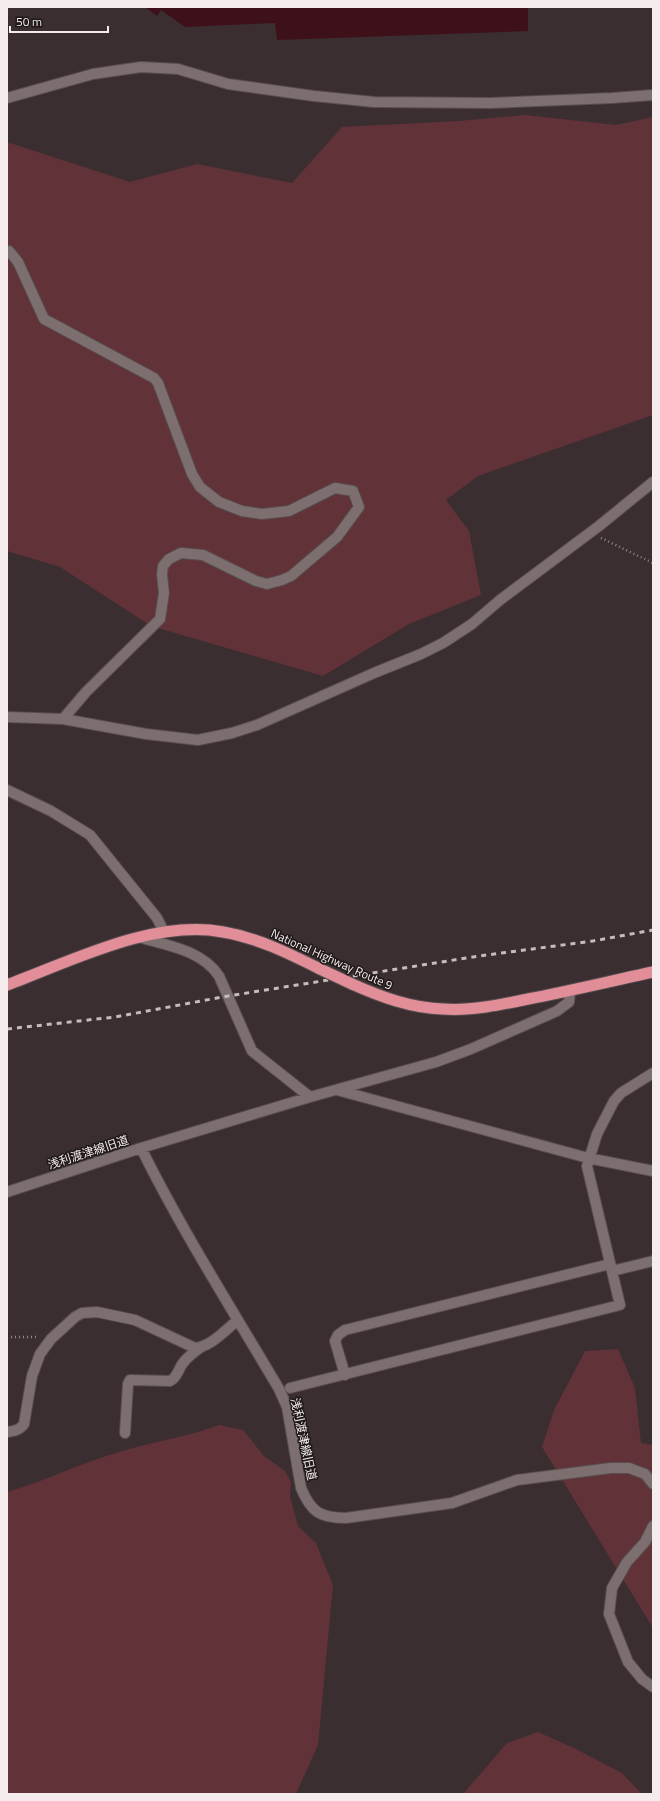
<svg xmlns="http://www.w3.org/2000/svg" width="660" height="1801" viewBox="0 0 660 1801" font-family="'Titillium Web','Noto Sans JP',sans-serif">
<rect width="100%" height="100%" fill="#3a2e30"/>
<path fill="#613238" d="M 525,115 L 616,125 L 653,117 L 653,415 L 478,476 L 446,500 L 469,531 L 481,595 L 409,624 L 323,676 L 151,626 L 60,567 L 7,551 L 7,142 L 130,182 L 197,164 L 292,183 L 342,127 L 459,121 Z
M 618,1349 L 635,1388 L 641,1443 L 653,1445 L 653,1628 L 542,1447 L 554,1410 L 585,1351 Z
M 219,1425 L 243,1430 L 264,1456 L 285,1471 L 291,1482 L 290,1497 L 298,1526 L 316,1543 L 333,1585 L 318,1745 L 296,1794 L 7,1794 L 7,1492 C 45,1481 81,1463 119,1452 C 152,1442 186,1437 219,1425 Z
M 538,1732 L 574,1748 L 622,1773 L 642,1794 L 463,1794 L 507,1743 Z"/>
<path fill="#3e111a" d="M 145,7 L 528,7 L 528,31 L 277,40 L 275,23 L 185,27 L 161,10 L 157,16 Z"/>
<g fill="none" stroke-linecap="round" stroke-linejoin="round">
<defs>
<path id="minor" d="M 9,251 L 18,262 L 44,319 L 154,378 L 158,383 L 192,474 L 200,487 L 219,502 L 242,511 L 262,514 L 289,511 L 335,488 L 353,491 L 359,507 L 337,537 L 291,576 L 282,580 L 267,584 L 256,581 L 203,555 L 181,553 L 169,559 L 163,566 L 162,575 L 164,593 L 160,619 L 86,692 L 63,719
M 7,717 L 63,719 L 146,734 L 198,740 L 232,733 L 257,725 L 374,673 L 421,654 L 443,643 L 472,624 L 500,600 L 599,526 L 653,482
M 7,790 L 51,811 L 90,835 L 157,918 L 164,932
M 138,937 C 166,945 202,950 219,976 L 252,1051 L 310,1097
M 337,1090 L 588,1158 L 653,1171
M 141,1148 C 182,1231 232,1309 279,1389 L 287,1407 L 301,1488 C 311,1512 320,1518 346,1518 L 452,1503 L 517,1480 L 611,1468 L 629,1468 L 645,1474 L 653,1484
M 7,1192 L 141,1148 L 310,1097 L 436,1062 L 471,1049 L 557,1011 L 569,1002 L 570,991
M 612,1271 L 653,1261
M 345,1375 L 335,1341 L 338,1335 L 345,1330 L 610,1264
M 290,1388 L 620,1305 L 587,1166 L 597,1134 L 614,1101 L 621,1093 L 653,1073
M 7,1432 C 14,1431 20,1430 24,1424 L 32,1376 L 40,1354 L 51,1339 L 75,1317 L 82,1313 L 97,1312 L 135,1320 L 195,1348 C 211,1347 226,1329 238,1320
M 125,1433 L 128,1384 L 130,1380 L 170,1381 C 178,1377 178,1369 183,1363 C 188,1356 194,1352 201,1347
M 653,1526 L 645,1542 L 627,1562 L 612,1588 L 609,1614 L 628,1662 L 642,1679 L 653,1687"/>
<path id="tertiary" d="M 7,98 L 93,74 L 141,67 L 178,69 L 228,84 L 314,96 L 374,102 L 490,103 L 612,98 L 653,95"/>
<path id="trunk" d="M 352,984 C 381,997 411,1008 443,1009 C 471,1011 500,1005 528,999 C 570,991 611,981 653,972
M 7,985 C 72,961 153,919 223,932 C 258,938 288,953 320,969"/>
</defs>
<use href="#minor" stroke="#584e4f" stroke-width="12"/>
<use href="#tertiary" stroke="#584e4f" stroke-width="12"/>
<use href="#trunk" stroke="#584e4f" stroke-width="13"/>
<path stroke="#928789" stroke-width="2.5" stroke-dasharray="1 3" stroke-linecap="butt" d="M 601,538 L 653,563
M 7,1337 L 38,1337"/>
<use href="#minor" stroke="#7d6f70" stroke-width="10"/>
<use href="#tertiary" stroke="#7d6f70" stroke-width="10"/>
<use href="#trunk" stroke="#e28e99" stroke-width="11"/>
<path stroke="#c5bcbd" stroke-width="3" stroke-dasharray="5 5" stroke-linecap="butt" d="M 7,1029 L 115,1017 L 228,996 L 479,956 L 593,941 L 653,930"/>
<defs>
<path id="trunk-bridge" d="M 320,969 L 352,984"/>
</defs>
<use href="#trunk-bridge" stroke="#584e4f" stroke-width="13" stroke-linecap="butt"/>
<use href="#trunk-bridge" stroke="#e28e99" stroke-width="11"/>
</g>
<g text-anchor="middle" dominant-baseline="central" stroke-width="3" stroke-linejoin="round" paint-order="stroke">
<g font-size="12" fill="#f5eced" stroke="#1e1819">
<text transform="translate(332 959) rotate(24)">National Highway Route 9</text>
<text transform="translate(88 1152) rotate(-18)">浅利渡津線旧道</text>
<text transform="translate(304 1439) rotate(78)">浅利渡津線旧道</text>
</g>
</g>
<rect width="660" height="1801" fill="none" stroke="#f5eced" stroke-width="16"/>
<path d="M10 26v6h98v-6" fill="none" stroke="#f5eced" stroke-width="2"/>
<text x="16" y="26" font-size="12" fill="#f5eced" stroke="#1e1819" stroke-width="3" paint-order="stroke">50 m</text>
</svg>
